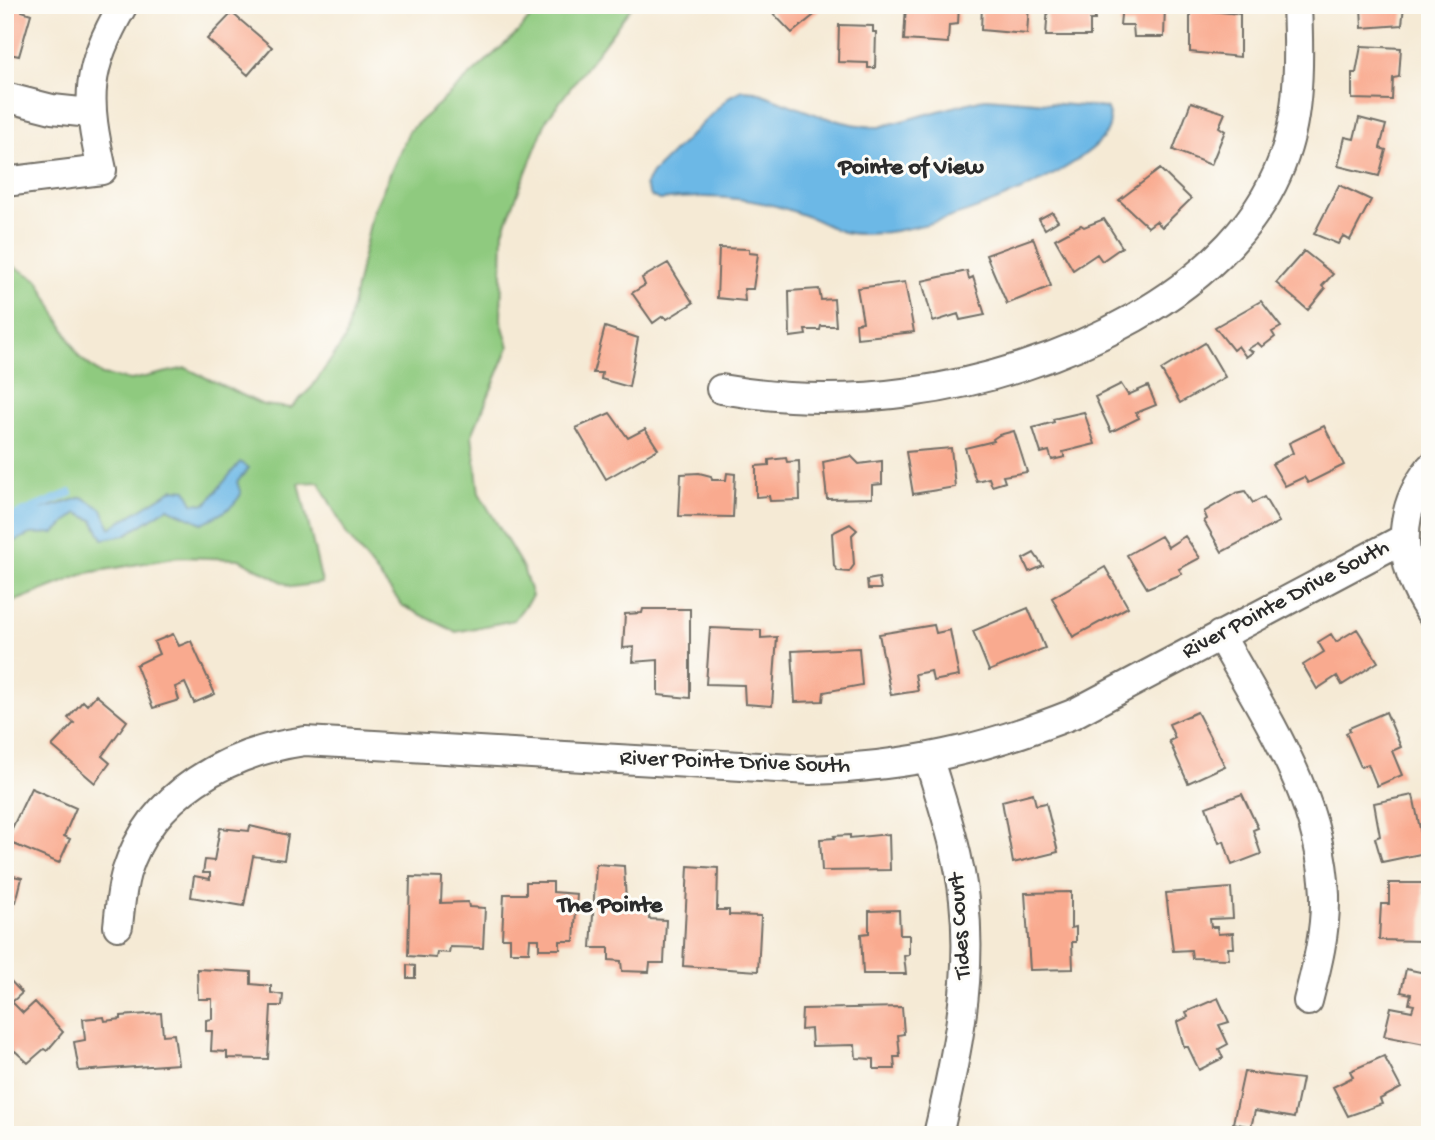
<svg xmlns="http://www.w3.org/2000/svg" width="1435" height="1140" viewBox="0 0 1435 1140" font-family="'Gochi Hand',sans-serif">
<rect width="100%" height="100%" fill="#fdfcf7"/>
<filter id="ink" filterUnits="userSpaceOnUse"><feTurbulence type="fractalNoise" baseFrequency=".0143" numOctaves="2"/><feDisplacementMap in="SourceGraphic" scale="14" xChannelSelector="R" yChannelSelector="G"/><feConvolveMatrix kernelMatrix="1 2 1 2 8 2 1 2 1" color-interpolation-filters="sRGB"/></filter>
<filter id="wash" filterUnits="userSpaceOnUse"><feTurbulence type="fractalNoise" baseFrequency=".00686" numOctaves="4" result="noise"/><feDisplacementMap in="SourceGraphic" scale="28" xChannelSelector="R" yChannelSelector="G"/><feGaussianBlur stdDeviation="1.57" result="paint"/><feColorMatrix in="noise" values="0 0 0 0 0 0 0 0 0 0 0 0 0 0 0 0 0 1.4 0 .05"/><feComposite in="paint" operator="in"/></filter>
<g filter="url(#wash)">
<rect width="100%" height="100%" fill="#f5ead5"/>
<path fill="#8fca7f" stroke="#5d7a55" stroke-width="2" d="M 541,5 L 633,5 L 547,119 L 503,231 L 501,320 L 509,347 L 472,435 L 479,493 L 523,568 L 532,596 L 514,620 L 456,632 L 403,606 L 347,535 L 319,482 L 299,483 L 322,583 L 292,587 L 239,559 L 179,557 L 87,573 L 5,605 L 5,540 L 13,542 L 30,534 L 54,533 L 77,513 L 93,520 L 103,539 L 125,535 L 168,508 L 202,523 L 248,468 L 240,463 L 206,504 L 193,503 L 174,489 L 109,529 L 82,497 C 55,508 33,509 5,518 L 5,378 C 9,370 5,286 5,269 L 13,266 L 38,280 L 79,357 L 102,375 L 131,380 L 186,368 L 263,405 L 291,408 L 312,387 L 345,339 L 372,214 L 409,131 L 518,32 Z"/>
<path fill="#6cb8e6" stroke="#4c7288" stroke-width="2" d="M 742,90 L 755,91 C 794,106 836,126 879,127 L 987,98 L 1106,108 C 1118,128 1099,144 1084,155 C 1042,189 893,248 840,231 C 829,227 818,220 806,216 C 760,198 710,193 660,200 L 650,196 L 645,185 L 652,173 L 730,96 Z
M 240,462 L 249,468 L 237,482 L 241,494 C 232,510 219,515 202,523 L 168,508 L 125,535 L 103,539 L 93,520 L 77,513 L 54,533 L 30,534 L 13,542 L 5,540 L 5,518 C 33,509 54,508 82,497 L 102,509 L 110,528 L 174,489 L 186,490 L 193,503 L 206,504 Z"/>
<g fill="none" stroke-linecap="round" stroke-linejoin="round">
<path stroke="#6cb8e6" stroke-width="8" d="M 5,520 L 70,493"/>
</g>
<g id="blocks">
<path fill="#f9aa8f" d="M 12,5 L 22,6 L 22,11 L 31,14 L 19,56 L 5,53 L 5,7 Z
M 765,5 L 814,5 L 819,11 L 792,33 Z
M 906,5 L 959,5 L 958,24 L 949,25 L 948,43 L 904,40 Z
M 982,5 L 1029,5 L 1027,34 L 981,30 Z
M 1048,5 L 1094,5 L 1095,20 L 1090,20 L 1090,36 L 1046,36 Z
M 1122,5 L 1165,5 L 1164,37 L 1134,37 L 1133,25 L 1120,25 Z
M 1361,5 L 1404,5 L 1402,25 L 1362,28 Z
M 1190,9 L 1240,14 L 1240,57 L 1190,52 Z
M 232,13 L 272,47 L 248,75 L 207,39 Z
M 839,25 L 873,26 L 873,32 L 876,32 L 875,68 L 868,68 L 868,63 L 838,62 Z
M 1361,46 L 1401,48 L 1399,77 L 1393,78 L 1392,100 L 1352,99 L 1352,73 L 1356,73 Z
M 1191,102 L 1225,113 L 1219,127 L 1225,131 L 1211,165 L 1173,150 Z
M 1359,118 L 1386,125 L 1380,148 L 1386,150 L 1379,176 L 1338,166 L 1345,137 L 1354,139 Z
M 1160,169 L 1191,199 L 1162,227 L 1156,221 L 1148,227 L 1119,200 Z
M 1339,185 L 1371,200 L 1350,240 L 1343,236 L 1338,244 L 1314,234 Z
M 1052,212 L 1058,221 L 1045,229 L 1039,219 Z
M 1104,219 L 1122,247 L 1102,261 L 1097,254 L 1073,270 L 1055,239 L 1081,225 L 1084,227 Z
M 1033,238 L 1051,286 L 1007,304 L 986,255 Z
M 719,248 L 749,249 L 749,253 L 758,254 L 753,289 L 744,289 L 745,301 L 717,298 Z
M 1304,251 L 1333,274 L 1322,286 L 1325,289 L 1308,310 L 1276,283 Z
M 668,263 L 693,303 L 667,319 L 663,316 L 653,323 L 632,293 L 645,285 L 642,278 Z
M 967,271 L 969,279 L 973,277 L 985,315 L 960,320 L 958,314 L 933,322 L 922,281 Z
M 905,282 L 914,332 L 857,338 L 856,323 L 863,322 L 857,288 Z
M 819,289 L 821,300 L 834,299 L 836,326 L 821,326 L 820,330 L 805,330 L 806,335 L 790,337 L 789,291 Z
M 1261,301 L 1281,327 L 1272,332 L 1275,337 L 1262,347 L 1258,343 L 1248,349 L 1253,352 L 1246,357 L 1238,346 L 1233,350 L 1215,327 Z
M 605,327 L 638,338 L 629,387 L 601,379 L 602,373 L 593,373 Z
M 1205,343 L 1225,377 L 1180,403 L 1161,370 Z
M 1121,384 L 1128,395 L 1148,386 L 1156,405 L 1136,413 L 1139,418 L 1111,432 L 1095,397 Z
M 1084,412 L 1095,444 L 1063,452 L 1065,457 L 1052,460 L 1049,451 L 1041,453 L 1033,428 L 1054,422 L 1053,419 Z
M 610,413 L 628,438 L 645,429 L 658,449 L 606,479 L 576,428 Z
M 1324,426 L 1344,465 L 1308,483 L 1304,477 L 1285,486 L 1272,464 L 1293,453 L 1289,443 Z
M 1014,431 L 1027,472 L 1003,476 L 1005,482 L 992,486 L 989,478 L 976,481 L 965,448 L 994,441 L 993,439 L 999,435 Z
M 951,448 L 955,487 L 913,494 L 906,452 Z
M 851,456 L 859,464 L 882,461 L 882,484 L 872,485 L 872,498 L 827,499 L 823,462 Z
M 786,458 L 787,462 L 799,461 L 800,500 L 770,501 L 769,496 L 756,497 L 756,466 L 769,465 L 769,460 Z
M 699,473 L 711,476 L 712,480 L 726,480 L 727,473 L 735,474 L 733,517 L 679,516 L 681,474 Z
M 1245,491 L 1253,503 L 1264,497 L 1279,522 L 1222,552 L 1204,521 L 1207,519 L 1204,512 L 1236,493 Z
M 850,524 L 857,530 L 852,535 L 854,565 L 849,572 L 838,571 L 834,566 L 832,533 Z
M 1161,536 L 1168,547 L 1185,536 L 1200,558 L 1179,569 L 1182,574 L 1147,588 L 1127,555 Z
M 1034,553 L 1043,566 L 1029,572 L 1023,559 Z
M 1105,567 L 1128,607 L 1073,637 L 1052,598 Z
M 879,578 L 881,589 L 868,589 L 867,580 Z
M 1028,608 L 1045,648 L 989,671 L 973,631 Z
M 643,609 L 690,609 L 690,698 L 658,695 L 658,660 L 633,662 L 634,647 L 623,648 L 625,614 L 642,613 Z
M 934,625 L 936,633 L 950,630 L 959,676 L 933,681 L 931,671 L 915,674 L 918,691 L 891,695 L 879,634 Z
M 710,628 L 761,630 L 761,638 L 777,637 L 772,706 L 745,704 L 744,685 L 706,684 Z
M 1357,629 L 1378,662 L 1342,685 L 1337,676 L 1317,689 L 1303,665 L 1324,652 L 1318,642 L 1331,634 L 1336,642 Z
M 173,634 L 179,646 L 191,641 L 215,694 L 194,703 L 185,683 L 175,687 L 179,700 L 153,708 L 136,665 L 159,654 L 154,642 Z
M 859,648 L 862,685 L 824,692 L 823,701 L 795,702 L 792,651 Z
M 96,695 L 127,721 L 102,756 L 110,763 L 95,783 L 52,746 L 74,723 L 68,718 L 83,701 L 87,705 Z
M 1197,712 L 1225,766 L 1188,783 L 1169,741 L 1175,738 L 1169,724 Z
M 1386,712 L 1401,747 L 1392,751 L 1402,775 L 1377,786 L 1368,764 L 1361,767 L 1346,733 L 1350,731 L 1349,728 Z
M 31,788 L 76,808 L 64,836 L 70,839 L 59,863 L 6,841 Z
M 1033,793 L 1036,805 L 1046,803 L 1058,852 L 1013,863 L 1002,801 Z
M 1242,794 L 1258,828 L 1253,830 L 1261,854 L 1232,865 L 1224,841 L 1219,843 L 1206,807 Z
M 1413,795 L 1425,853 L 1382,862 L 1375,838 L 1380,836 L 1374,803 Z
M 250,826 L 288,835 L 284,860 L 253,856 L 244,906 L 191,897 L 194,876 L 210,879 L 210,873 L 203,873 L 205,860 L 214,861 L 220,828 L 249,831 Z
M 889,834 L 890,870 L 822,871 L 820,839 L 835,838 L 834,836 L 850,835 L 850,838 Z
M 596,864 L 624,866 L 626,902 L 650,904 L 649,919 L 666,920 L 664,963 L 650,963 L 649,972 L 622,971 L 621,961 L 609,960 L 609,948 L 591,948 Z
M 688,866 L 718,868 L 717,910 L 729,910 L 729,915 L 761,916 L 758,971 L 683,966 Z
M 5,874 L 22,878 L 16,902 L 12,901 L 6,936 Z
M 410,877 L 442,878 L 441,903 L 468,902 L 469,907 L 485,908 L 483,948 L 450,947 L 449,953 L 437,952 L 436,958 L 408,956 Z
M 526,882 L 553,882 L 553,892 L 577,894 L 574,941 L 560,941 L 560,949 L 539,949 L 539,939 L 530,939 L 529,952 L 510,952 L 510,938 L 502,938 L 504,894 L 526,894 Z
M 1389,883 L 1423,883 L 1422,941 L 1379,940 L 1381,904 L 1389,904 Z
M 1231,888 L 1233,918 L 1210,919 L 1211,927 L 1217,927 L 1218,934 L 1233,933 L 1234,948 L 1228,948 L 1229,959 L 1192,958 L 1191,950 L 1173,951 L 1166,893 Z
M 1071,892 L 1071,928 L 1076,927 L 1076,942 L 1072,942 L 1073,969 L 1030,970 L 1025,893 Z
M 899,910 L 900,935 L 909,935 L 909,955 L 904,956 L 906,974 L 863,974 L 861,934 L 869,933 L 869,911 Z
M 407,965 L 415,966 L 415,978 L 407,978 Z
M 197,969 L 251,972 L 251,984 L 271,986 L 271,993 L 283,995 L 282,1006 L 271,1006 L 268,1059 L 227,1058 L 227,1052 L 211,1051 L 212,1031 L 206,1031 L 206,1020 L 212,1019 L 212,999 L 198,999 Z
M 1406,969 L 1430,974 L 1430,1045 L 1384,1036 L 1391,1007 L 1412,1011 L 1414,1005 L 1409,1004 L 1411,994 L 1401,992 Z
M 5,975 L 22,993 L 12,1002 L 23,1013 L 35,1002 L 63,1032 L 47,1051 L 44,1049 L 28,1063 L 15,1051 L 9,1057 L 5,1053 Z
M 1218,998 L 1229,1022 L 1219,1025 L 1228,1044 L 1219,1049 L 1223,1058 L 1199,1070 L 1188,1047 L 1184,1047 L 1177,1022 L 1188,1017 L 1186,1012 Z
M 902,1007 L 904,1034 L 898,1035 L 900,1057 L 894,1057 L 895,1069 L 874,1069 L 874,1059 L 856,1058 L 855,1045 L 812,1046 L 811,1029 L 801,1030 L 802,1009 Z
M 161,1013 L 163,1035 L 174,1034 L 178,1064 L 79,1071 L 74,1042 L 85,1040 L 83,1019 L 104,1017 L 105,1021 L 121,1019 L 121,1016 Z
M 1384,1056 L 1401,1088 L 1380,1099 L 1382,1104 L 1348,1116 L 1333,1087 L 1353,1077 L 1350,1071 Z
M 1244,1072 L 1302,1079 L 1294,1118 L 1255,1111 L 1251,1127 L 1233,1123 Z"/>
</g>
</g>
<g filter="url(#ink)">
<use href="#blocks" fill-opacity="0" stroke="#726e66" stroke-width="2"/>
<g fill="none" stroke-linecap="round" stroke-linejoin="round">
<defs>
<path id="minor" d="M 5,97 L 52,109 L 90,113
M 5,182 L 102,170 C 86,98 85,71 123,5
M 721,389 C 784,400 846,401 910,392 C 1048,374 1244,294 1287,147 C 1300,104 1299,51 1297,5
M 1430,468 C 1394,514 1399,566 1430,612
M 1220,635 C 1266,718 1321,797 1325,895 C 1326,931 1317,966 1308,1001
M 929,760 C 943,806 959,852 964,900 C 973,980 956,1058 938,1135
M 118,926 C 120,909 121,890 126,873 C 151,793 228,752 305,741 L 811,770 C 910,766 982,750 1073,714 L 1403,539"/>
</defs>
<use href="#minor" stroke="#726e66" stroke-width="32"/>
<use href="#minor" stroke="#fff" stroke-width="28"/>
</g>
</g>
<g text-anchor="middle" dominant-baseline="central" stroke-width="6" stroke-linejoin="round" paint-order="stroke">
<g font-size="23" fill="#2b2b2b" stroke="#fdfcf7">
<text transform="translate(1286 600) rotate(-28)">River Pointe Drive South</text>
<text transform="translate(735 763) rotate(2)">River Pointe Drive South</text>
<text transform="translate(961 926) rotate(-94)">Tides Court</text>
</g>
<g font-size="24" font-weight="bold" fill="#2b2b2b" stroke="#fdfcf7">
<text x="911" y="168">Pointe of View</text>
<text x="610" y="906">The Pointe</text>
</g>
</g>
<rect width="1435" height="1140" fill="none" stroke="#fdfcf7" stroke-width="28"/>
</svg>
